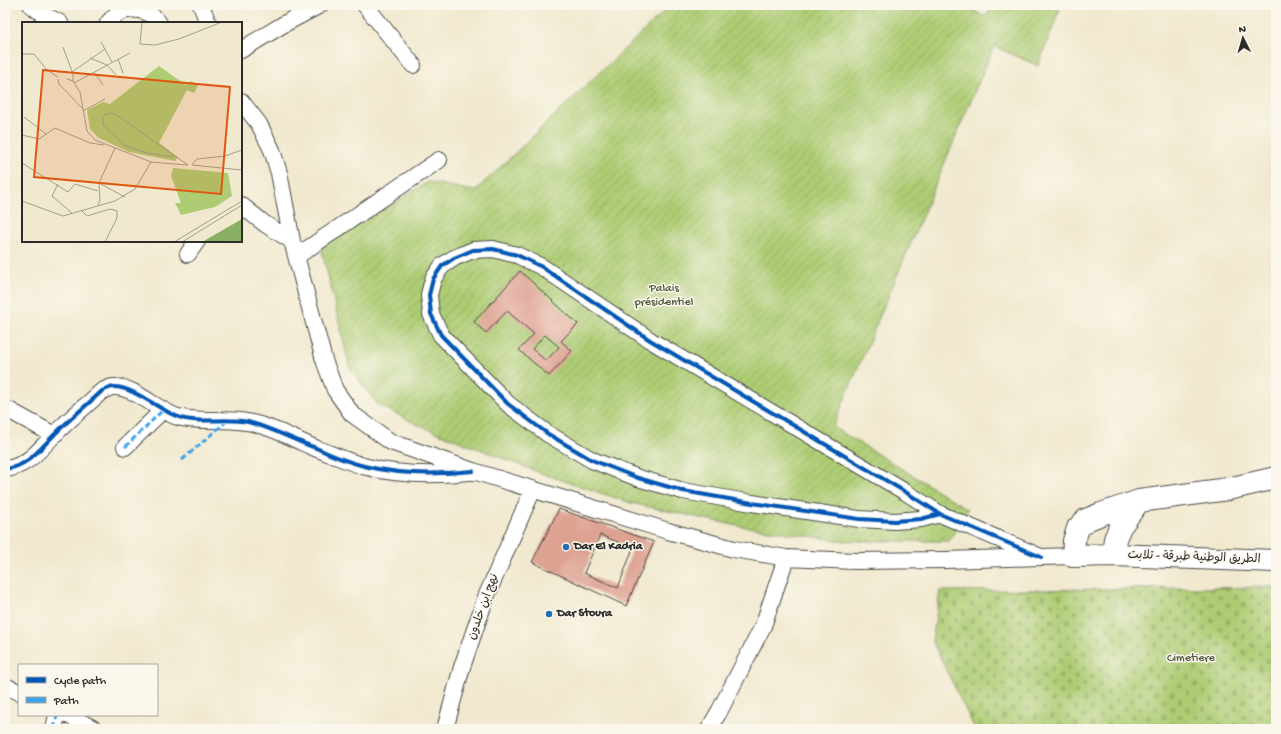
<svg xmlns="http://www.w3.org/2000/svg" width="1281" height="734" viewBox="0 0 1281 734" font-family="'Gochi Hand','Playpen Sans Arabic',sans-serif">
<defs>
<pattern id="cemetery-stones" width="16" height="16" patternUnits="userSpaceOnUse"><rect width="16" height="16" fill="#adcc73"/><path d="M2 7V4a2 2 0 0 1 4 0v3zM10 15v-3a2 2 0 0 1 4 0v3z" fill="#95af64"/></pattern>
<pattern id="garden-furrows" width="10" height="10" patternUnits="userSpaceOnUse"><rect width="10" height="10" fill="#adcc73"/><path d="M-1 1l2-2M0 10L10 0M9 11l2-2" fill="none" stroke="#95af64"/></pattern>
</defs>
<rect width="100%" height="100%" fill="#fbf7ec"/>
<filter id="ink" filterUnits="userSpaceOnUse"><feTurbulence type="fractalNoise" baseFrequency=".025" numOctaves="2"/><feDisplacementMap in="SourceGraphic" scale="8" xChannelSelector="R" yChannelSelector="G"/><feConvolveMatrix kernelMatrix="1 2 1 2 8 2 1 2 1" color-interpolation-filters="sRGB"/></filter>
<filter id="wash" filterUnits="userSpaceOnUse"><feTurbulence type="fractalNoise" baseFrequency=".012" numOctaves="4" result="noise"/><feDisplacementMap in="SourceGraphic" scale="16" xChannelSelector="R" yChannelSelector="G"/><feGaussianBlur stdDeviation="0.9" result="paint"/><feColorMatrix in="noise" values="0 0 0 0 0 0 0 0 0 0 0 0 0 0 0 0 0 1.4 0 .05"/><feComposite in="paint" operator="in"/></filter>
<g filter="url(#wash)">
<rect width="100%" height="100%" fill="#f1e9cf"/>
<path fill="url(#cemetery-stones)" stroke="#6c7c4f" d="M 1276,587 L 1276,729 L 975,729 L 932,641 L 940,591 Z"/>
<path fill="url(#garden-furrows)" stroke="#6c7c4f" d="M 671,5 L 964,5 L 985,17 L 994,5 L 1058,5 L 1061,6 L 1038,66 L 994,46 L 833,427 L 968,509 L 949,541 L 843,541 L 733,525 L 631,503 L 540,473 L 418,425 L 377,404 L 350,368 L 321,247 L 428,182 L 475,191 Z"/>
<g id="blocks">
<path fill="#dea293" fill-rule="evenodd" d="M 520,271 L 578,324 L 561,341 L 572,351 L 549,376 L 519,350 L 534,334 L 507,311 L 486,333 L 474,322 ZM 545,335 L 559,347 L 546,361 L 532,349 Z
M 559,509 L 654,542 L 626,606 L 532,562 ZM 600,535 L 633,548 L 618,588 L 584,573 Z"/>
</g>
</g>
<g filter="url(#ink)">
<use href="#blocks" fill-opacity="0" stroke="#494844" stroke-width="1"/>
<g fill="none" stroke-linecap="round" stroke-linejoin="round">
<defs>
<path id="street" d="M 31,5 L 44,15 L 60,23
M 201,5 L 208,23
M 365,5 L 413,65
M 108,23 C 111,20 114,16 117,14 C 132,5 150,10 159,23
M 241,50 L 284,24 L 320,5
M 241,101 L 259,124 L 272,150 L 279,173 L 292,241 L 324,360 L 335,390 L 352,414 L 391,442 L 473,471 L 668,531 L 734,549 L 786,558 L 855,561 L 945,560 L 1073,556
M 241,205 L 265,224 L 292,241
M 188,254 L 197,241
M 297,256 L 439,160
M 5,408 L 54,435
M 125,447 L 163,410
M 5,469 C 27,467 40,449 54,435 C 69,419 86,406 102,391 C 106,390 109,387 113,387 C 135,386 157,411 178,417 C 189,420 200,420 211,420 C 227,420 242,420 256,424 C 277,429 296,440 315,448 C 331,454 347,461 363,466 C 397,475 434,476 468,472
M 940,514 L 921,519 L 895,521 L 859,519 L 752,503 L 683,491 L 638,478 L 592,460 L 548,434 L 508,404 L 441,335 L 431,314 L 429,295 L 433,279 L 442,266 L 454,258 L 473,250 L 493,249 L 517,255 L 542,267 L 650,340 L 907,493 L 940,514 L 1041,557
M 5,686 L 19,692
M 68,715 L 94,729
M 54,729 L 57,715
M 445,729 L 462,667 L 486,597 L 533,489
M 709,729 L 720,710 L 763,626 L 786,558"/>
<path id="primary" d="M 1276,478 L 1228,489 L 1139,501 L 1101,514 L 1086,520 L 1078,528 L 1074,541 L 1073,556 L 1113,555 L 1276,561
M 1113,555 L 1115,539 L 1120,527 L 1139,501"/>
</defs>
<use href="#street" stroke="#494844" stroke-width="18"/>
<use href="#primary" stroke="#494844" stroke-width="24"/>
<use href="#street" stroke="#fff" stroke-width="16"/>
<use href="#primary" stroke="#fff" stroke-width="22"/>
<path stroke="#3ea3eb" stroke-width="3" stroke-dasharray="6 3" stroke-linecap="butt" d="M 125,447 L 163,410
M 182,460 L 228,420
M 54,729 L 57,715"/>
<defs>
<path id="cycleway" d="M 5,469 C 27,467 40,449 54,435 C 69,419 86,406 102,391 C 106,390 109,387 113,387 C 132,386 158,409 176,416 C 196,425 226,417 248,422 C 272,428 293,440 316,448 C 331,455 348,462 364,466 C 400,475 436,475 473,471
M 940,514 L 921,519 L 895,521 L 859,519 L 752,503 L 683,491 L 638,478 L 592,460 L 548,434 L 508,404 L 441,335 L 431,314 L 429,295 L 433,279 L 442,266 L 454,258 L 473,250 L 493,249 L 517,255 L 542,267 L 650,340 L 907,493 L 940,514 L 1041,557"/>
</defs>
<use href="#cycleway" stroke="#fbf7ec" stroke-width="6"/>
<use href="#cycleway" stroke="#0057b8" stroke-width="4"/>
</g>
</g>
<g fill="#1f6fb2" stroke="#fbf7ec" stroke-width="1.5">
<circle cx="566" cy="547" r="4"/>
<circle cx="549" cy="614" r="4"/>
</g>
<g text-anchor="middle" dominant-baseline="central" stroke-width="3" stroke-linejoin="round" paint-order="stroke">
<g font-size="12" fill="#525b41" stroke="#fbf7ec">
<text x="664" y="289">Palais<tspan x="664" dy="14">présidentiel</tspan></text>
<text x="1191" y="659">Cimetiere</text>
</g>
<g font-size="12" font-weight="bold" fill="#2b2b2b" stroke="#fbf7ec" text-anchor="start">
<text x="574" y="547">Dar El Kadria</text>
<text x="557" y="614">Dar Stoura</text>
</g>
<g font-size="12" fill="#2b2b2b" stroke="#fbf7ec">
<text transform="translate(1194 558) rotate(2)">الطريق الوطنية طبرقة - تلابت</text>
<text transform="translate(484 607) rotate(-70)">نهج ابن خلدون</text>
</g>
</g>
<g transform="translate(22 22)">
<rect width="220" height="220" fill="#f1e9cf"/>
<path d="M 220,197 L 220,220 L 180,220 Z" fill="#8ab065"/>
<path d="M 151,146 L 206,151 L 210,174 L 193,185 L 159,193 L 153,181 L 159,181 L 149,154 Z" fill="#adcc73"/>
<path d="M 137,44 L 164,63 L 169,59 L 176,63 L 172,71 L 165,68 L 137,121 L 156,135 L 153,139 L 107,130 L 77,116 L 68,107 L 65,88 L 81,80 L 88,82 Z" fill="#adcc73"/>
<path fill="none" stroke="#a29d8d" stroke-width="1" d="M 120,0 L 118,22 L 133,23 L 157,17 L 200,0M 79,20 L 90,40M 41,25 L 51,52 L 51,59M 0,32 L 12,32 L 25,48 L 36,55M 68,36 L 85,43 L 94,53M 96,37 L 101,51M 50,50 L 83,27M 73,51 L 81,63M 36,57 L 37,62 L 61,87M 45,57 L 51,59 L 58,70 L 65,109 L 73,118 L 129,140 L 165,143M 52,61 L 108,31M 61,89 L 83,77M 2,95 L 24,112M 0,113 L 17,117 L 33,106 L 68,121 L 82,123M 220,128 L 203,134 L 175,137 L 170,143 L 220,148M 152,135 L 125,131 L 102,123 L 81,103 L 81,94 L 87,91 L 93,92 L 166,143M 0,141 L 46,170 L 53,162 L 76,169M 77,161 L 103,175M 36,162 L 30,174 L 50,191M 0,179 L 41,194 L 93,179 L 113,167 L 129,140M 76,183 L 78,179 L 77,161 L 93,126M 59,188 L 65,194 L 88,187 L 95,189 L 95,196 L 83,220M 152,220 L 220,179M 160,220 L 220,183"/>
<path fill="#df570e" fill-opacity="0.15" stroke="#df570e" stroke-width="2" d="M 21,48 L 208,65 L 199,172 L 12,155 Z"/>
<rect width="220" height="220" fill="none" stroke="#2b2b2b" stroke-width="2"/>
</g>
<rect width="1281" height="734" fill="none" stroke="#fbf7ec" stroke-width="20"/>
<rect x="18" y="664" width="140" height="52" fill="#fbf7ec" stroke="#a8a59f"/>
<rect x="26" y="677" width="20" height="6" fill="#0057b8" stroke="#a8a59f"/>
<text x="54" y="684" font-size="12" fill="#2b2b2b">Cycle path</text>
<rect x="26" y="697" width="20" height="6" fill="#3ea3eb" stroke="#a8a59f"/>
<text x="54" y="704" font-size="12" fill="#2b2b2b">Path</text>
<g transform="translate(1243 38) rotate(355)" stroke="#fbf7ec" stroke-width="3" paint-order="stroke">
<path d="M0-3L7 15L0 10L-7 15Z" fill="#2b2b2b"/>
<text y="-6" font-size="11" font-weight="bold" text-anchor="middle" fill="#2b2b2b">N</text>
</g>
</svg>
